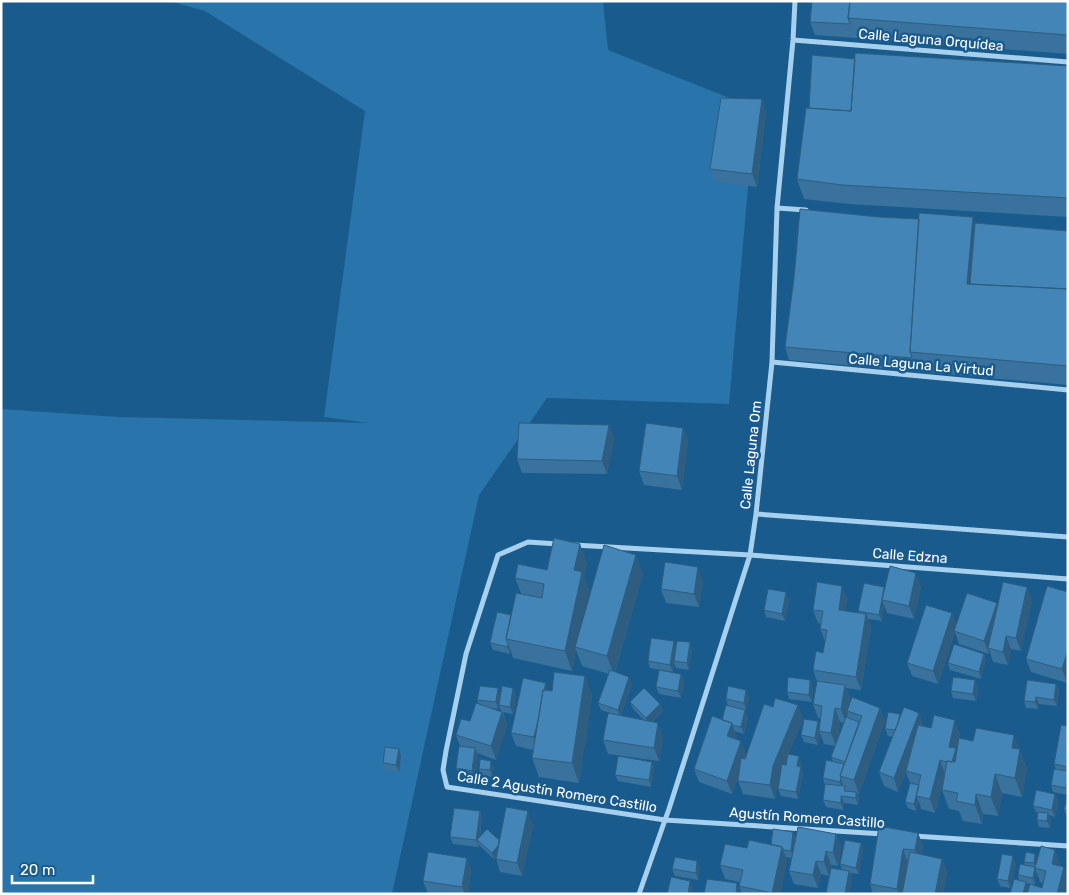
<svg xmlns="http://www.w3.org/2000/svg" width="1069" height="895" viewBox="0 0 1069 895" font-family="Rubik,sans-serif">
<rect width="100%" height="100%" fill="#195b8d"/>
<path fill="#2974aa" d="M 169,1 L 603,1 L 608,50 L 755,108 L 729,404 L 547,398 L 479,495 L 392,894 L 1,894 L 1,409 L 119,417 L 368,423 L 324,417 L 365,111 L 205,11 Z"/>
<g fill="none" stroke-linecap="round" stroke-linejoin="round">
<path stroke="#a6d0ee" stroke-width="5" d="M 793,40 L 1068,62
M 777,208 L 806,210
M 772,362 L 1068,390
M 756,514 L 1068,537
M 558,544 L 528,542 L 498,555 L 466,654 L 446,751 L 443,770 L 447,787 L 665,820 L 883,834
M 574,545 L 750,555 L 1068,579
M 914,836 L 1068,846
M 639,894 L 665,820 L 669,809 L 750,555 L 756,514 L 772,362 L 777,208 L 793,40 L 795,1"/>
</g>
<path fill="#39729d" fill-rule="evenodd" d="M 1068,1 L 1068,54 L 815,35 L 810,22 Z
M 855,59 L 1068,66 L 1068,217 L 849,204 L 804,199 L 797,179 L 809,108 Z
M 762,99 L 766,113 L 757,187 L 715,182 L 710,169 Z
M 879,217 L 919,219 L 973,217 L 975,223 L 1068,231 L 1068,385 L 789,360 L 785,347 L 794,278 Z
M 609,425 L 614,438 L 607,474 L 522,473 L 517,459 Z
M 683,428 L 688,441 L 682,490 L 644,485 L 639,471 Z
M 587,563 L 584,577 L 589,591 L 583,617 L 643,574 L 615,672 L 632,684 L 621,715 L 644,720 L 633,709 L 630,702 L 660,704 L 663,711 L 652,722 L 663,737 L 659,761 L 608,754 L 603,740 L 610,713 L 601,710 L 598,703 L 609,674 L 582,666 L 576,650 L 572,671 L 513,658 L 511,651 L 510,654 L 493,650 L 490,643 L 511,615 L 521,593 L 515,578 L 547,570 Z
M 703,580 L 699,607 L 666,603 L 661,589 Z
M 842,586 L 847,600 L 845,611 L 859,613 L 858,611 L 884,587 L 885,589 L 921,586 L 914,619 L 887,613 L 884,605 L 882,621 L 868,619 L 871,627 L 861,690 L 846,688 L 850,698 L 849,706 L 880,708 L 885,721 L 859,794 L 857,793 L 859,799 L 858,805 L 844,803 L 843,810 L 826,807 L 823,800 L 825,785 L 823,778 L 833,762 L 831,757 L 836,746 L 824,744 L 820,733 L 818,745 L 804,742 L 801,735 L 820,726 L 821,718 L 818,718 L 813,704 L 817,681 L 813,670 L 823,653 L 825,641 L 820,629 L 821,624 L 818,623 L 813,610 ZM 840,722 L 844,723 L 837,743 Z
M 1047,586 L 1067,683 L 1031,672 L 1026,659 Z
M 789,599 L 785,621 L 766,617 L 764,610 Z
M 1032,601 L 1021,651 L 1011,649 L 1008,665 L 993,662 L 990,652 L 989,654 L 959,644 L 955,632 L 938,684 L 912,676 L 907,663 L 952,613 L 956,625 L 998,606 Z
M 690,642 L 692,649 L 689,670 L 676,668 L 674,663 L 673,672 L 650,668 L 648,661 L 676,646 Z
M 984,654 L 986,660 L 981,679 L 950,670 L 948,663 Z
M 681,674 L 684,681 L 681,698 L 659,694 L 656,687 Z
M 585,676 L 592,696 L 579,783 L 539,777 L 532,758 L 533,750 L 516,746 L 511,733 L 549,690 L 552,691 Z
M 810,680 L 813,686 L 812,702 L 789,699 L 787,692 Z
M 975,680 L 978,687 L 976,701 L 953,698 L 951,691 Z
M 1056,684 L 1059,690 L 1057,706 L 1039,704 L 1038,709 L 1026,708 L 1024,701 Z
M 498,688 L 500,695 L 513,688 L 516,695 L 513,714 L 503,712 L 507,725 L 496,760 L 477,753 L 478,755 L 475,778 L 459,775 L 456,768 L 460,746 L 456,735 L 470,721 L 479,704 L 477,700 ZM 499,705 L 501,712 L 491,708 L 498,709 Z
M 746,690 L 749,697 L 746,710 L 728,706 L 748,717 L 744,734 L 735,731 L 737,737 L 736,739 L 746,754 L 745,759 L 773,707 L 798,705 L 803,719 L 784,765 L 786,765 L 799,756 L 801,763 L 801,767 L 803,774 L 798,799 L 781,796 L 778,789 L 781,771 L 778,779 L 775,799 L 743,794 L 738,781 L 738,777 L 732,794 L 699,782 L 694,769 L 722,720 L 728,706 L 726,699 Z
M 900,714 L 901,716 L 924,726 L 960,734 L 956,749 L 957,751 L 1019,749 L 1027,769 L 1022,797 L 1002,793 L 998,816 L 983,814 L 982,824 L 963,821 L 959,811 L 949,809 L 942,790 L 945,774 L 935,813 L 921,809 L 919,802 L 916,811 L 908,808 L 905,802 L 910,783 L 906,772 L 898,792 L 884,786 L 879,772 L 893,737 L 888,736 L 885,729 Z
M 1068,726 L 1068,819 L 1064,810 L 1068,795 L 1053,792 L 1051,785 L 1056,769 L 1054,764 Z
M 399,749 L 401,756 L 399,772 L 385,770 L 383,763 Z
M 652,762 L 654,769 L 651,787 L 618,781 L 615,775 Z
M 494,767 L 492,777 L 481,775 L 479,769 Z
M 1055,794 L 1058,801 L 1055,817 L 1049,815 L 1051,820 L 1050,828 L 1039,827 L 1037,820 L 1038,813 L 1036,812 L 1033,806 Z
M 480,811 L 482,818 L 480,836 L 499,840 L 533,825 L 522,876 L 500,872 L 496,858 L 494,859 L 480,846 L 479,845 L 479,847 L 453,844 L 450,837 Z
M 793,832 L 795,839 L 836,834 L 841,848 L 838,866 L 831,865 L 829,876 L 821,874 L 818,888 L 794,884 L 789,871 L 792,858 L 786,857 L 787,860 L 780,894 L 742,894 L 739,886 L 740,882 L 725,879 L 720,865 L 747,848 L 771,844 Z
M 918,833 L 923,846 L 921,854 L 942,859 L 947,872 L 943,894 L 873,894 L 870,884 Z
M 861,843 L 863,849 L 859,874 L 850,873 L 852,878 L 849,894 L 827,894 L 842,870 L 840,864 Z
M 467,858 L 471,871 L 468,894 L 428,894 L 423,881 Z
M 1038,860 L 1060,863 L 1060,866 L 1068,885 L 1065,894 L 1010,894 L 1019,880 L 1018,875 L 1025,865 L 1024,862 ZM 1036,870 L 1040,882 L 1043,883 L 1042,888 L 1028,888 L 1027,883 L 1035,885 L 1037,874 Z
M 697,861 L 700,868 L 698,880 L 675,876 L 672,869 Z
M 1016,863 L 1010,888 L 1000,886 L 997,879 Z"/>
<path fill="#2e5d7f" d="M 762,99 L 766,113 L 757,187 L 752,174 Z
M 973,217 L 980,236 L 975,290 L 967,284 Z
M 609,425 L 614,438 L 607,474 L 602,461 Z
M 683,428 L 688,441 L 682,490 L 677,476 Z
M 580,544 L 587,563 L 584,577 L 589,591 L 577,647 L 575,647 L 576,650 L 572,671 L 565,651 L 574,570 Z
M 636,555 L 643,574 L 614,675 L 607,656 Z
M 698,567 L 703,580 L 699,607 L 694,594 Z
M 916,573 L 921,586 L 914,619 L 909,606 Z
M 842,586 L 847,600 L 844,623 L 839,610 Z
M 884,587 L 887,594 L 882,600 L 884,605 L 882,621 L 879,615 Z
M 1027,587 L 1032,601 L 1021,651 L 1016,638 Z
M 786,592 L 789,599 L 785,621 L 782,614 Z
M 997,603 L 1002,616 L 988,648 L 990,652 L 989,654 L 984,641 Z
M 952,613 L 957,626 L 938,684 L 933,671 Z
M 866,614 L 871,627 L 861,690 L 856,677 Z
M 1006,636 L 1011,649 L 1008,665 L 1003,652 Z
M 674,641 L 677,648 L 673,672 L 670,665 Z
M 690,642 L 692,649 L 689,670 L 687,663 Z
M 508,644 L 511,651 L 510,654 L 508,647 Z
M 1068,650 L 1068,680 L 1067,683 L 1062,669 Z
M 984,654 L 986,660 L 981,679 L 979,672 Z
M 681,674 L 684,681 L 681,698 L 678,691 Z
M 585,676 L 592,696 L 579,783 L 572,763 Z
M 629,677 L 632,684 L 620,717 L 618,710 Z
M 810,680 L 813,686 L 812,702 L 809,695 Z
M 975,680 L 978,687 L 976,701 L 973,694 Z
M 546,683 L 551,697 L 539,751 L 534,737 Z
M 1056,684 L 1059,690 L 1057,706 L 1054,700 Z
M 845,685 L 850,698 L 848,711 L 847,711 L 848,713 L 846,723 L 841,709 Z
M 498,688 L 500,695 L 498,709 L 496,702 Z
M 513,688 L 516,695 L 513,714 L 510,707 Z
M 746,690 L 749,697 L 746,710 L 744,703 Z
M 1036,697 L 1039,704 L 1038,709 L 1035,702 Z
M 660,704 L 663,711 L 648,725 L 646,718 Z
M 798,705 L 803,719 L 778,779 L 775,799 L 770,785 L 773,766 Z
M 835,708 L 840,722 L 836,746 L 831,733 Z
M 880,708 L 885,721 L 859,794 L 854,780 Z
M 745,710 L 748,717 L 744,734 L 741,727 Z
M 502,712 L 507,725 L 496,760 L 491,746 Z
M 919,713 L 924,726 L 898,792 L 894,778 Z
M 955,720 L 960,734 L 956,749 L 961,762 L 957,777 L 949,747 Z
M 818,721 L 821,728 L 819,731 L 820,733 L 818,745 L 815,738 Z
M 658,723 L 663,737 L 659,761 L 654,748 Z
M 732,723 L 737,737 L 732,749 L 727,736 Z
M 1014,735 L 1027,769 L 1022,797 L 1015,778 L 1012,748 Z
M 741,741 L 746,754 L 732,794 L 727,781 Z
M 475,748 L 478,755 L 475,778 L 472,771 Z
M 399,749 L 401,756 L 399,772 L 396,765 Z
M 799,756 L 801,763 L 801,767 L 803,774 L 798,799 L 796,792 L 797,766 Z
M 940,760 L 945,774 L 935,813 L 930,799 Z
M 491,761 L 494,767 L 492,777 L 490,770 Z
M 652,762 L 654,769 L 651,787 L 649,780 Z
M 995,774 L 1002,793 L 998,816 L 991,797 Z
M 841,778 L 843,785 L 842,789 L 840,782 Z
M 856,792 L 859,799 L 858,805 L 856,798 Z
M 976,794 L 983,814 L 982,824 L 975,805 Z
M 1055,794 L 1058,801 L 1055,817 L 1052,810 Z
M 841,796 L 844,803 L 843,810 L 841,803 Z
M 916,796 L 919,802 L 916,811 L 914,804 Z
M 480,811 L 482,818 L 479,842 L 477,840 L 479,845 L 479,847 L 476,840 Z
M 528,811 L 533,825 L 522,876 L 517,863 Z
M 1048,813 L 1051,820 L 1050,828 L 1047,821 Z
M 793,832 L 796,839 L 793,858 L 791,851 Z
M 918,833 L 923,846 L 920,864 L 915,850 Z
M 836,834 L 841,848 L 838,866 L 833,853 Z
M 502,842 L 504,849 L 494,859 L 492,853 Z
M 861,843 L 863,849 L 859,874 L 856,868 Z
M 782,847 L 787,860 L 780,894 L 772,894 Z
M 903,849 L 908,862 L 903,894 L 899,894 L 897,889 Z
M 1055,850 L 1060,863 L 1056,877 L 1052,864 Z
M 826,851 L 831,865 L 829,876 L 824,862 Z
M 1035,854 L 1038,860 L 1036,869 L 1034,863 Z
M 1013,856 L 1016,863 L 1010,888 L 1008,881 Z
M 467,858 L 471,871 L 468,894 L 465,894 L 462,887 Z
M 942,859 L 947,872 L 943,894 L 935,894 Z
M 697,861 L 700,868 L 698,880 L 696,873 Z
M 816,861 L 821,874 L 818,888 L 813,875 Z
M 1035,867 L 1037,874 L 1035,885 L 1033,878 Z
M 1064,867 L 1068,877 L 1068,885 L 1065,894 L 1057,894 Z
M 849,871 L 852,878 L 849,894 L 845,894 Z
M 690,881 L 693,888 L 692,894 L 688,894 Z
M 1026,882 L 1029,889 L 1027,894 L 1023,894 Z
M 737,883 L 740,890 L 739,894 L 736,894 Z"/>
<path fill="#4285b6" stroke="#2e5d7f" d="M 812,1 L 850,1 L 848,18 L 850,24 L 810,22 Z
M 850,1 L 1068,1 L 1068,35 L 848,18 Z
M 855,53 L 1068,66 L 1068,198 L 842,185 L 797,179 L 806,108 L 851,111 Z
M 812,55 L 855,59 L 851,111 L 809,108 Z
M 721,98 L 762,99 L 752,174 L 710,169 Z
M 800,209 L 879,217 L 919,219 L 910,352 L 912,358 L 785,347 L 794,278 Z
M 919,213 L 973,217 L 967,284 L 1068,289 L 1068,366 L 910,352 Z
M 975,223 L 1068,231 L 1068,289 L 970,284 Z
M 519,423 L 609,425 L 602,461 L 517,459 Z
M 646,423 L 683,428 L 677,476 L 639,471 Z
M 554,538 L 580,544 L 574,570 L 582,572 L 565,651 L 506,639 L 516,593 L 542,598 L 544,584 L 515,578 L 518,564 L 547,570 Z
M 604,545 L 636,555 L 607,656 L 575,647 Z
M 665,562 L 698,567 L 694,594 L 661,589 Z
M 890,566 L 916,573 L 909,606 L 882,600 Z
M 817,582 L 842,586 L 839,610 L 866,614 L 856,677 L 813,670 L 816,651 L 823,653 L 827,630 L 820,629 L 823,611 L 813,610 Z
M 1003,582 L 1027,587 L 1016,638 L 1006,636 L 1003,652 L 988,648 Z
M 864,583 L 884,587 L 879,615 L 858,611 Z
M 1047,586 L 1068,592 L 1068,650 L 1062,669 L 1026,659 Z
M 768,589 L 786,592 L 782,614 L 764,610 Z
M 967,593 L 997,603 L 984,641 L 954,631 Z
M 926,605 L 952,613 L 933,671 L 907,663 Z
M 497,612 L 511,615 L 506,639 L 508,644 L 508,647 L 490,643 Z
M 651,638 L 674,641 L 670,665 L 648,661 Z
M 677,641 L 690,642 L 687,663 L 674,661 Z
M 954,644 L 984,654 L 979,672 L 948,663 Z
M 610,670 L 629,677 L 618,710 L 598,703 Z
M 659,670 L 681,674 L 678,691 L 656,687 Z
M 554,672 L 585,676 L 572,763 L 532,758 L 543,690 L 552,691 Z
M 788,677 L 810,680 L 809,695 L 787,692 Z
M 953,677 L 975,680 L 973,694 L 951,691 Z
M 523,678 L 546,683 L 544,690 L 543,690 L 539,716 L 534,737 L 511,733 Z
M 1027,680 L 1056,684 L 1054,700 L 1036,697 L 1035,702 L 1024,701 Z
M 817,681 L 845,685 L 841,709 L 835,708 L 831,733 L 819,731 L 822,706 L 813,704 Z
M 480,686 L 498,688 L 496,702 L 477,700 Z
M 502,686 L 513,688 L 510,707 L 499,705 Z
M 728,686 L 746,690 L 744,703 L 726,699 Z
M 644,688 L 660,704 L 646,718 L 630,702 Z
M 852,697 L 880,708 L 854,780 L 840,776 L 862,716 L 847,711 Z
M 775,698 L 798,705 L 773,766 L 770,785 L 738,781 L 741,758 L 745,759 L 764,704 L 773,707 Z
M 476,703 L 502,712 L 491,746 L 456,735 L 461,719 L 470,721 Z
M 726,705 L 745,710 L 741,727 L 732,725 L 732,723 L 722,720 Z
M 904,707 L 919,713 L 894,778 L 879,772 Z
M 888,712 L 900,714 L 898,723 L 895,730 L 885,729 Z
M 608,713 L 658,723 L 654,748 L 603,740 Z
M 934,715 L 955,720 L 949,747 L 956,748 L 952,762 L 947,761 L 947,762 L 940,760 L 930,799 L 916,796 L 921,775 L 906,771 L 918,725 L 931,728 Z
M 712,716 L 732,723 L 727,736 L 741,741 L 727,781 L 694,769 Z
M 846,717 L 859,722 L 845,762 L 831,757 Z
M 804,719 L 818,721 L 815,738 L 801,735 Z
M 1061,725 L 1068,726 L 1068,767 L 1054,764 Z
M 976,728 L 1014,735 L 1012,748 L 1020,749 L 1015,778 L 995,774 L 991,797 L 976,794 L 975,805 L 956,801 L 958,793 L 942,790 L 947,761 L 955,762 L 959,738 L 973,741 Z
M 459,746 L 475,748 L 472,771 L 456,768 Z
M 385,747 L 399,749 L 396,765 L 383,763 Z
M 788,754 L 799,756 L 797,766 L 801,767 L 796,792 L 778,789 L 782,764 L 786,765 Z
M 618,756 L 652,762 L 649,780 L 615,775 Z
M 480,759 L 491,761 L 490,770 L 479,769 Z
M 826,760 L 844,764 L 840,776 L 841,778 L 840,782 L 823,778 Z
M 1054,769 L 1068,771 L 1068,779 L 1066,788 L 1051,785 Z
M 910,783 L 919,785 L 914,804 L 905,802 Z
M 825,784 L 845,786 L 844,791 L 856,792 L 856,798 L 841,796 L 841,803 L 823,800 Z
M 1036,790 L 1055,794 L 1052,810 L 1033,806 Z
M 1068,794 L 1068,811 L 1064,810 Z
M 506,807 L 528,811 L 517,863 L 496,859 Z
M 454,808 L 480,811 L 476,840 L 450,837 Z
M 1038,812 L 1048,813 L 1047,821 L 1037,820 Z
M 879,826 L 918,833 L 915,850 L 903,849 L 897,889 L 870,884 Z
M 798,827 L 836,834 L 833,853 L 826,851 L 824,862 L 816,861 L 813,875 L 789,871 Z
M 487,829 L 499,840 L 498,846 L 492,853 L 477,840 Z
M 773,829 L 793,832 L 791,851 L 784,850 L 782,847 L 771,844 Z
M 749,840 L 782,847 L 772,893 L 739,886 L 743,870 L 720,865 L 725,844 L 747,848 Z
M 845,840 L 861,843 L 856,868 L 840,864 Z
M 1041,846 L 1055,850 L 1052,864 L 1064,867 L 1057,894 L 1027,894 L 1030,884 L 1042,888 L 1046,871 L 1035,868 Z
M 428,852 L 467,858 L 462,887 L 423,881 Z
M 910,852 L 942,859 L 935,894 L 902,894 Z
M 1026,852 L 1035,854 L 1034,863 L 1024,862 Z
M 1002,854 L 1013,856 L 1008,881 L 997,879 Z
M 675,857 L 697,861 L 696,873 L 672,869 Z
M 1020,864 L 1035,867 L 1033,878 L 1018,875 Z
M 831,868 L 849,871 L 845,894 L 826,893 Z
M 671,877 L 690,881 L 688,894 L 667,894 Z
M 707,879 L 737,883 L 736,894 L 704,894 Z
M 1014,879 L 1026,882 L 1023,894 L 1010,894 Z"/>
<g text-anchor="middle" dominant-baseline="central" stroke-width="5" stroke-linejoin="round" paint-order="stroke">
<g font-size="14" fill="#fff" stroke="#195b8d">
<text transform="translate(931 40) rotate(5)">Calle Laguna Orquídea</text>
<text transform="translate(921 365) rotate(5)">Calle Laguna La Virtud</text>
<text transform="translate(751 455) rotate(-84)">Calle Laguna Om</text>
<text transform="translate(910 556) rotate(4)">Calle Edzna</text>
<text transform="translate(557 792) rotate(9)">Calle 2 Agustín Romero Castillo</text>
<text transform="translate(807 818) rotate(4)">Agustín Romero Castillo</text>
</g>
</g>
<rect width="1069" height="895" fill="none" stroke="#ffffff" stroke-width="5"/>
<path d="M12 875v8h81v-8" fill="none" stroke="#ffffff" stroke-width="2.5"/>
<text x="20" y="875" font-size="15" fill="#ffffff" stroke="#195b8d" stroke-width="4" paint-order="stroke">20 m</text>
</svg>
